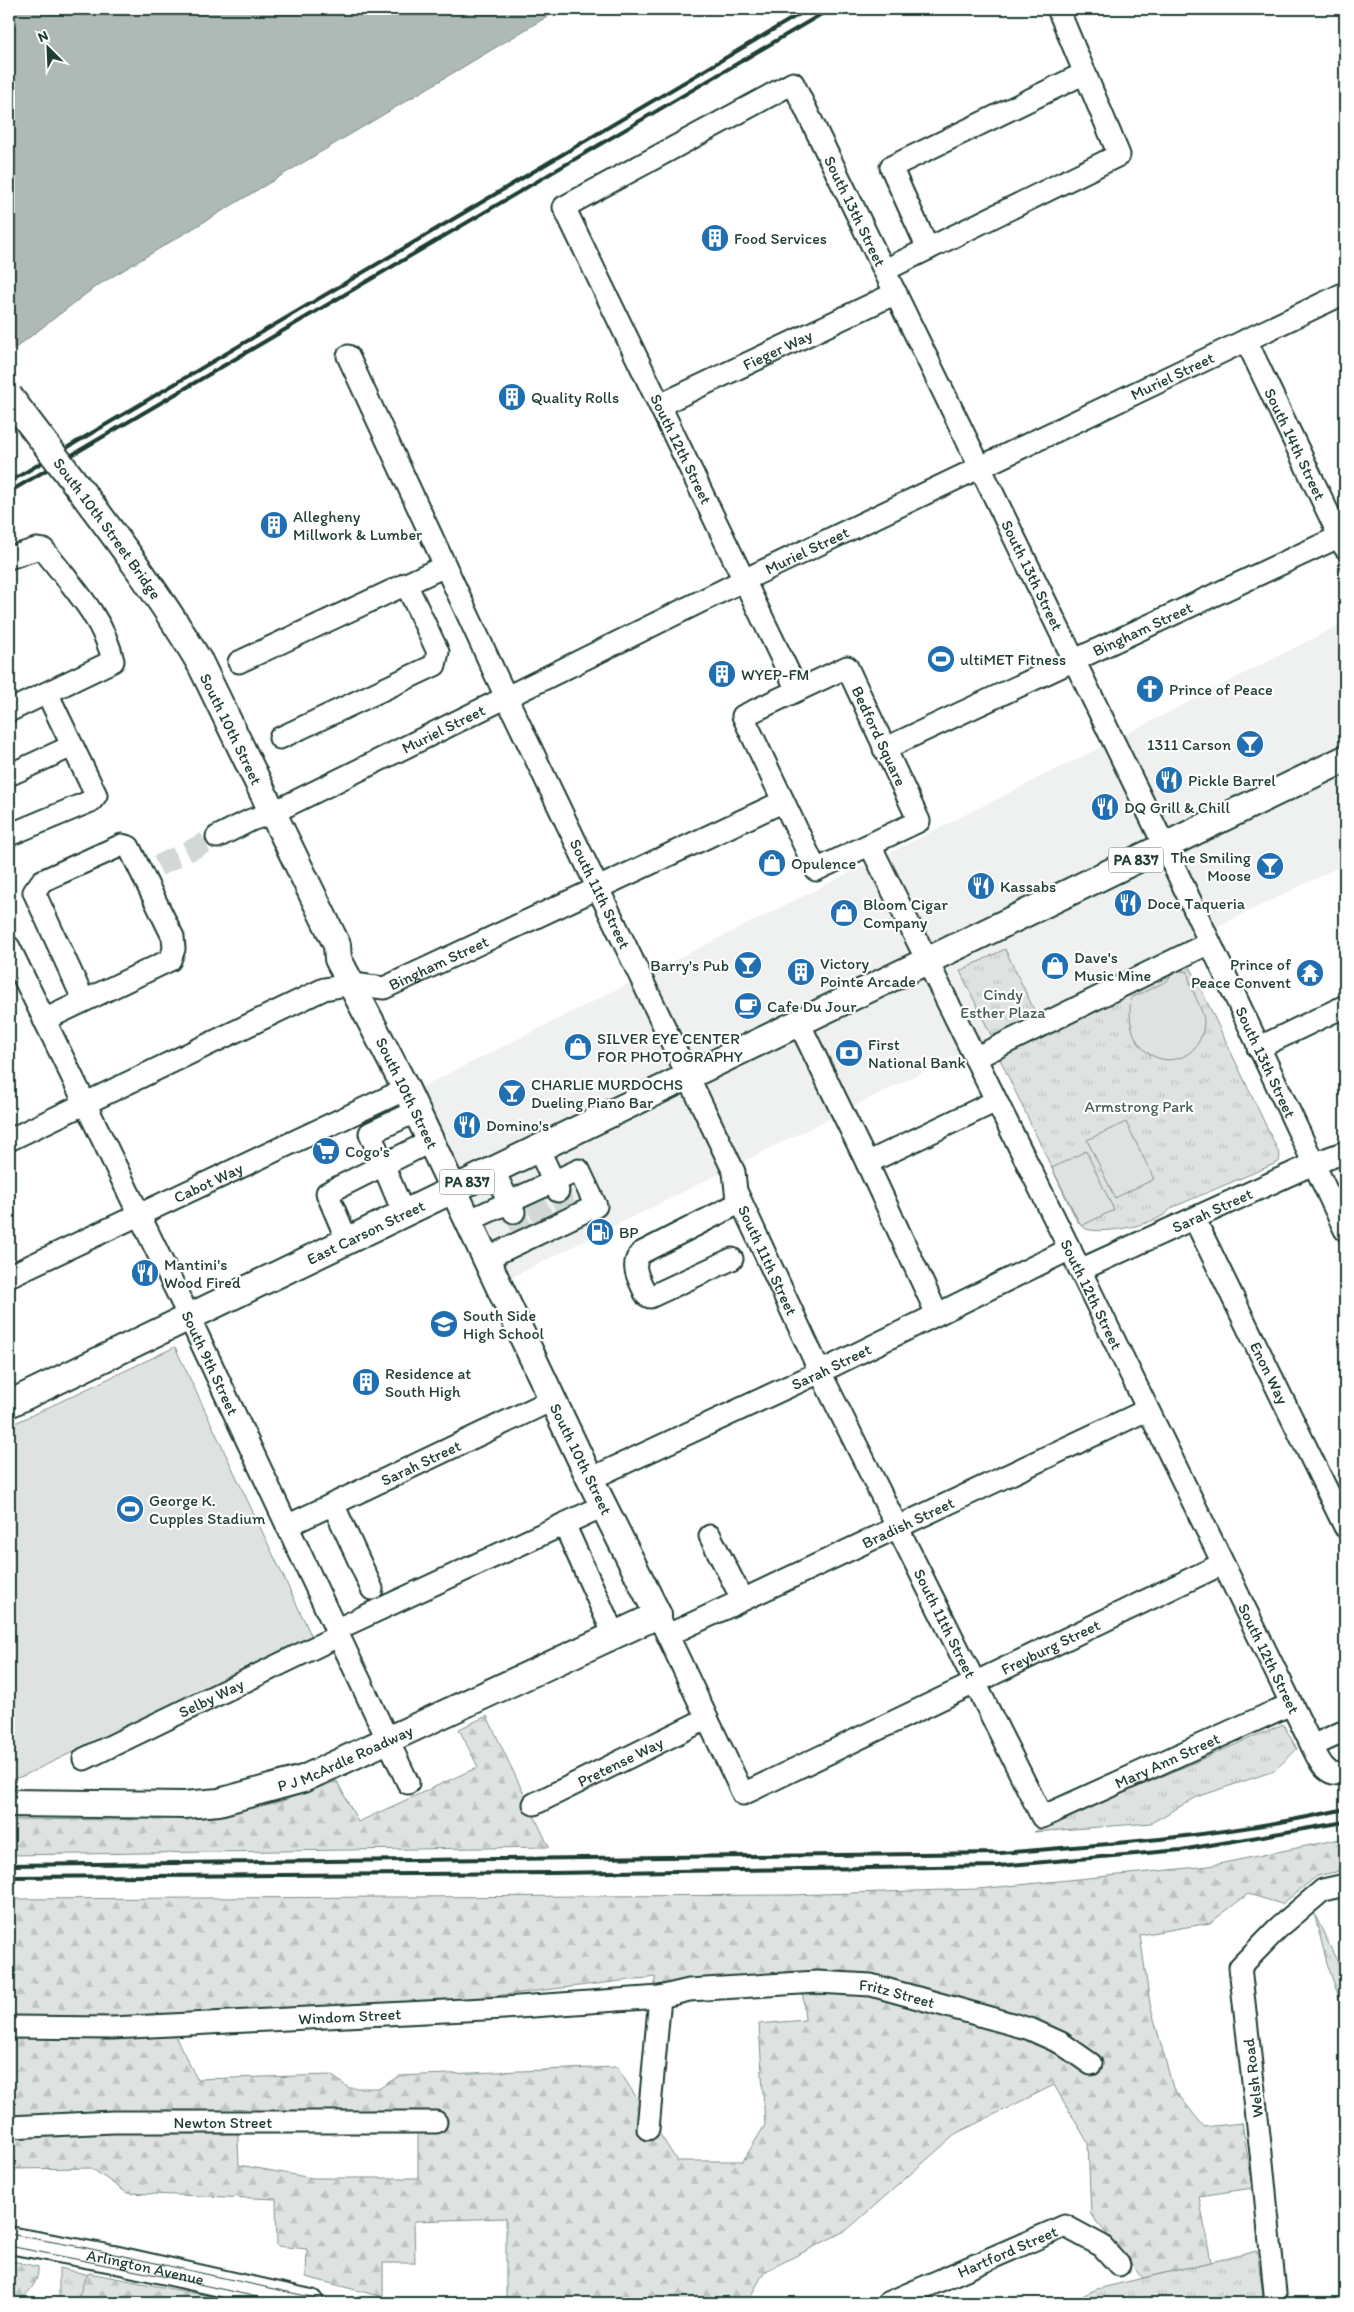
<svg xmlns="http://www.w3.org/2000/svg" width="1354" height="2312" viewBox="0 0 1354 2312" font-family="Itim,sans-serif">
<defs>
<pattern id="grass-tufts" width="24" height="20" patternUnits="userSpaceOnUse" patternTransform="scale(1.25)"><rect width="24" height="20" fill="#dee3e2"/><path d="M3 7l-1-3M5 7V3M7 7l1-3M15 17l-1-3M17 17v-4M19 17l1-3" fill="none" stroke="#bec4c2"/></pattern>
<pattern id="forest-firs" width="22" height="20" patternUnits="userSpaceOnUse" patternTransform="scale(1.25)"><rect width="22" height="20" fill="#dee3e2"/><path d="M5 1l3.5 6h-7zM16 11l3.5 6h-7z" fill="#bec4c2"/></pattern>
</defs>
<rect width="100%" height="100%" fill="#fff"/>
<filter id="ink" filterUnits="userSpaceOnUse"><feTurbulence type="fractalNoise" baseFrequency=".02" numOctaves="2"/><feDisplacementMap in="SourceGraphic" scale="10" xChannelSelector="R" yChannelSelector="G"/><feConvolveMatrix kernelMatrix="1 2 1 2 8 2 1 2 1" color-interpolation-filters="sRGB"/></filter>
<g filter="url(#ink)">
<path fill="#eef1f0" d="M 1345,622 L 1345,864 L 967,1050 L 498,1284 L 396,1100 L 1111,742 Z"/>
<path fill="url(#grass-tufts)" stroke="#7e908b" d="M 1005,949 L 1037,1016 L 992,1037 L 960,971 Z
M 1188,962 L 1280,1155 L 1279,1162 L 1171,1208 C 1162,1224 1104,1235 1086,1229 C 1083,1227 1080,1224 1077,1221 L 997,1053 Z
M 1283,1724 L 1297,1749 L 1274,1771 L 1197,1797 L 1151,1823 L 1034,1832 Z
M 1314,1913 L 1345,1978 L 1345,2015 L 1327,1963 Z
M 1257,2251 L 1264,2303 L 1067,2303 L 1097,2289 Z
M 59,2268 L 214,2303 L 59,2303 Z"/>
<path fill="url(#forest-firs)" stroke="#7e908b" fill-rule="evenodd" d="M 487,1716 L 549,1847 L 9,1855 L 9,1819 L 116,1820 L 223,1814 L 279,1802 L 337,1781 L 358,1822 L 478,1767 L 459,1729 Z
M 1345,1838 L 1345,1870 L 1317,1876 L 1282,1904 L 1248,1894 L 1210,1923 L 1140,1935 L 1150,2004 L 1173,2088 L 1204,2127 L 1242,2123 L 1253,2188 L 1199,2196 L 1211,2262 L 1143,2278 L 1091,2215 L 1088,2143 L 1054,2085 L 957,2133 L 847,2230 L 764,2272 L 747,2303 L 506,2303 L 506,2218 L 414,2221 L 415,2263 L 383,2263 L 383,2297 L 306,2277 L 307,2249 L 277,2246 L 276,2199 L 127,2193 L 91,2168 L 9,2169 L 9,1899 L 790,1895 L 978,1889 L 1209,1866 ZM 801,1974 L 805,2020 L 759,2024 L 765,2125 L 743,2161 L 677,2161 L 617,2067 L 399,2076 L 380,2088 L 349,2088 L 331,2075 L 197,2079 L 174,2034 L 655,1977 L 655,1987 ZM 237,2115 L 418,2115 L 418,2178 L 312,2178 L 239,2165 Z
M 9,2260 L 38,2267 C 39,2283 28,2293 17,2303 L 9,2303 Z
M 89,2273 L 246,2303 L 77,2303 L 84,2281 Z"/>
<path fill="#dee3e2" stroke="#7e908b" d="M 1175,970 L 1188,972 C 1189,989 1205,1012 1204,1022 C 1201,1078 1120,1073 1131,998 L 1167,981 Z
M 1126,1122 L 1154,1179 L 1115,1198 L 1087,1140 Z
M 1086,1151 L 1114,1210 L 1081,1226 L 1052,1168 Z
M 175,1347 L 312,1637 L 23,1776 L 9,1780 L 9,1426 Z"/>
<path fill="#afbab7" stroke="#758883" d="M 9,9 L 560,9 L 95,287 L 9,353 Z"/>
<g fill="none" stroke-linecap="round" stroke-linejoin="round">
<path stroke="#d2d8d6" stroke-width="21" stroke-dasharray="21 11" stroke-linecap="butt" d="M 158,866 L 217,837
M 558,1191 L 569,1215
M 535,1202 L 547,1225
M 514,1212 L 525,1236"/>
<defs>
<g id="minor">
<path d="M 928,249 L 891,167 L 1085,73"/>
<path d="M 885,270 L 1119,155 L 1058,9"/>
<path id="s1" d="M 1246,340 L 1345,548"/>
<path id="s2" d="M 348,356 L 499,682 L 734,1172 L 736,1191 L 820,1372 L 1042,1817 L 1291,1704"/>
<path id="s3" d="M 660,405 L 896,293"/>
<path d="M 9,558 L 36,549 L 44,550 C 70,584 104,618 113,661 L 9,711"/>
<path d="M 239,662 L 445,566"/>
<path d="M 847,667 L 919,821 L 816,870 L 743,716 Z"/>
<path id="s4" d="M 797,690 L 564,207 L 793,83 L 1165,847 L 1345,1230"/>
<path d="M 280,738 L 435,665 L 438,652 L 406,584"/>
<path id="s5" d="M 884,749 L 1345,534"/>
<path d="M 9,775 L 72,746"/>
<path d="M 9,835 L 91,801 L 96,795 L 47,693"/>
<path id="s6" d="M 217,837 L 251,820 L 272,813 L 744,580 L 1345,293"/>
<path id="s7" d="M 870,845 L 1080,1270 L 1312,1746 C 1319,1761 1326,1779 1345,1772"/>
<path id="s8" d="M 9,947 L 190,1319 L 408,1783"/>
<path d="M 44,1020 C 86,1000 128,980 170,960 L 174,949 L 173,937 L 129,847 L 122,845 L 42,881 L 34,892 L 84,1001"/>
<path d="M 799,1023 L 867,1163 L 937,1314"/>
<path d="M 1258,1048 L 1345,1006"/>
<path d="M 975,1058 L 1209,943"/>
<path id="s9" d="M 9,1140 L 324,989 L 353,984 L 384,988 L 782,802"/>
<path d="M 538,1148 L 558,1191"/>
<path d="M 867,1163 L 996,1101"/>
<path d="M 493,1170 L 514,1212"/>
<path d="M 403,1212 L 370,1133 L 417,1111"/>
<path id="s10" d="M 1195,1220 L 1345,1527"/>
<path d="M 468,1221 L 579,1170 L 596,1206 L 485,1259"/>
<path d="M 347,1240 L 327,1193 L 431,1141"/>
<path d="M 732,1259 L 650,1297 L 646,1295 C 640,1280 629,1266 641,1253 L 741,1202"/>
<path id="s11" d="M 1080,1270 L 1313,1164 L 1345,1152"/>
<path id="s12" d="M 9,1276 L 406,1089"/>
<path id="s13" d="M 590,1479 L 820,1372 L 1070,1249"/>
<path d="M 333,1504 L 372,1589"/>
<path d="M 564,1524 L 614,1635"/>
<path id="s14" d="M 287,1526 L 552,1400"/>
<path d="M 710,1536 L 742,1599"/>
<path id="s15" d="M 658,1615 L 743,1794 L 1222,1564"/>
<path d="M 335,1630 L 603,1506"/>
<path id="s16" d="M 668,1635 L 1147,1410"/>
<path d="M 1312,1746 L 1345,1731"/>
<path id="s17" d="M 84,1759 L 338,1636"/>
<path id="s18" d="M 534,1804 L 706,1719"/>
<path id="s19" d="M 9,2027 L 112,2028 L 504,2008 L 660,1997 L 689,1990 L 817,1982 L 871,1985 L 1030,2029 L 1061,2043 L 1091,2064"/>
<path id="s20" d="M 9,2127 L 113,2122 L 436,2122"/>
<path d="M 648,2129 L 660,1997"/>
<path id="s21" d="M 888,2303 L 1065,2226 L 1102,2246 L 1119,2265"/>
<path d="M 1276,2303 L 1262,2162 L 1240,1967 L 1277,1929 L 1323,1890 L 1345,1885"/>
</g>
<g id="major">
<path id="s22" d="M 9,1404 L 1345,759"/>
<path id="s23" d="M 9,1803 L 184,1805 L 219,1802 L 303,1779 L 658,1615 L 590,1479 L 406,1089 L 338,959 L 337,945 L 200,663"/>
<path id="s24" d="M 9,2240 L 113,2259 L 310,2303"/>
</g>
</defs>
<use href="#minor" stroke="#1f3d34" stroke-width="25"/>
<use href="#major" stroke="#1f3d34" stroke-width="30"/>
<use href="#minor" stroke="#fff" stroke-width="21"/>
<use href="#major" stroke="#fff" stroke-width="26"/>
<path stroke="#1f3d34" stroke-width="1" d="M 9,2234 L 87,2248 L 338,2303
M 9,2246 L 167,2277 L 284,2303"/>
<path stroke="#1f3d34" stroke-width="4" d="M 9,482 L 808,9
M 9,492 L 830,9
M 9,1865 L 1001,1853 C 1116,1844 1232,1835 1345,1809
M 9,1877 L 553,1873 L 998,1866 L 1181,1850 L 1345,1822"/>
<defs>
<g id="major-bridge">
<path id="s25" d="M 9,396 C 75,484 144,569 200,663"/>
</g>
</defs>
<use href="#major-bridge" stroke="#1f3d34" stroke-width="30" stroke-linecap="butt"/>
<use href="#major-bridge" stroke="#fff" stroke-width="26"/>
</g>
</g>
<defs>
<symbol id="building-disc" viewBox="-11 -11 22 22"><circle r="9.5" fill="#1f6fb2" stroke="#fff"/><path d="M-4-6H4V6H1V3H-1V6H-4ZM-2.5-4.3h1.7v1.8h-1.7ZM.8-4.3h1.7v1.8H.8ZM-2.5-1h1.7V.8h-1.7ZM.8-1h1.7V.8H.8Z" fill="#fff"/></symbol>
<symbol id="stadium-disc" viewBox="-11 -11 22 22"><circle r="9.5" fill="#1f6fb2" stroke="#fff"/><path d="M0-5a6.5 5 0 1 0 0 10a6.5 5 0 1 0 0-10ZM-3.5-1.8h7v3.6h-7Z" fill="#fff"/></symbol>
<symbol id="church-disc" viewBox="-11 -11 22 22"><circle r="9.5" fill="#1f6fb2" stroke="#fff"/><path d="M-1.2-6h2.4v3.5h3.3v2.4h-3.3V6h-2.4V-.1h-3.3v-2.4h3.3Z" fill="#fff"/></symbol>
<symbol id="bar-disc" viewBox="-11 -11 22 22"><circle r="9.5" fill="#1f6fb2" stroke="#fff"/><path d="M-6-5H6L.8 .8V4.5H3.5V6h-7V4.5H-.8V.8Z" fill="#fff"/></symbol>
<symbol id="restaurant-disc" viewBox="-11 -11 22 22"><circle r="9.5" fill="#1f6fb2" stroke="#fff"/><path d="M-5-6h1v4h1v-4h1v4h1v-4h1v5L-1.5 .5V6h-2V.5L-5-1ZM5-6V6H3V1.5H1.5Q1.5-4 5-6Z" fill="#fff"/></symbol>
<symbol id="shop-disc" viewBox="-11 -11 22 22"><circle r="9.5" fill="#1f6fb2" stroke="#fff"/><path d="M-5-2.5h2.3a2.7 3.5 0 0 1 5.4 0H5L5.5 6h-11ZM-1.5-2.5h3a1.5 2.3 0 0 0-3 0Z" fill="#fff"/></symbol>
<symbol id="temple-disc" viewBox="-11 -11 22 22"><circle r="9.5" fill="#1f6fb2" stroke="#fff"/><path d="M0-6L5-2H3V0L6.5 2.5H4V6H1.5V3h-3V6H-4V2.5H-6.5L-3 0V-2H-5Z" fill="#fff"/></symbol>
<symbol id="cafe-disc" viewBox="-11 -11 22 22"><circle r="9.5" fill="#1f6fb2" stroke="#fff"/><path d="M-5.5-4.5H6V0H3Q3 3.5 0 3.5H-2.5Q-5.5 3.5-5.5 0ZM3-3.2v2h1.7v-2ZM-6 4.5H4V6H-6Z" fill="#fff"/></symbol>
<symbol id="bank-disc" viewBox="-11 -11 22 22"><circle r="9.5" fill="#1f6fb2" stroke="#fff"/><path d="M-6-4H6V4H-6ZM0-2.3a2.3 2.3 0 1 0 0 4.6a2.3 2.3 0 1 0 0-4.6Z" fill="#fff"/></symbol>
<symbol id="supermarket-disc" viewBox="-11 -11 22 22"><circle r="9.5" fill="#1f6fb2" stroke="#fff"/><path d="M-6-5.5h2.5l.6 2H6L4.5 2H-2.5L-4.4-4H-6ZM-1.5 3.2a1.3 1.3 0 1 0 .1 0ZM3 3.2a1.3 1.3 0 1 0 .1 0Z" fill="#fff"/></symbol>
<symbol id="fuel-disc" viewBox="-11 -11 22 22"><circle r="9.5" fill="#1f6fb2" stroke="#fff"/><path d="M-5.5-6h7V0h2V4h1.3V-2.5L3-4.5l.8-.8L6-3V5H2.5V1h-1V6h-7ZM-4.2-4.7v3.2H.2V-4.7Z" fill="#fff"/></symbol>
<symbol id="school-disc" viewBox="-11 -11 22 22"><circle r="9.5" fill="#1f6fb2" stroke="#fff"/><path d="M0-5L7-2L0 1L-7-2ZM-4 1L0 2.5L4 1V4Q0 6-4 4Z" fill="#fff"/></symbol>
</defs>
<g fill-rule="evenodd">
<use href="#building-disc" x="699" y="222" width="32" height="32"/>
<use href="#building-disc" x="496" y="381" width="32" height="32"/>
<use href="#building-disc" x="258" y="509" width="32" height="32"/>
<use href="#stadium-disc" x="925" y="643" width="32" height="32"/>
<use href="#building-disc" x="706" y="658" width="32" height="32"/>
<use href="#church-disc" x="1134" y="673" width="32" height="32"/>
<use href="#bar-disc" x="1234" y="728" width="32" height="32"/>
<use href="#restaurant-disc" x="1153" y="764" width="32" height="32"/>
<use href="#restaurant-disc" x="1089" y="791" width="32" height="32"/>
<use href="#shop-disc" x="756" y="847" width="32" height="32"/>
<use href="#bar-disc" x="1254" y="850" width="32" height="32"/>
<use href="#restaurant-disc" x="965" y="870" width="32" height="32"/>
<use href="#restaurant-disc" x="1112" y="887" width="32" height="32"/>
<use href="#shop-disc" x="828" y="897" width="32" height="32"/>
<use href="#bar-disc" x="732" y="949" width="32" height="32"/>
<use href="#shop-disc" x="1039" y="950" width="32" height="32"/>
<use href="#building-disc" x="785" y="956" width="32" height="32"/>
<use href="#temple-disc" x="1294" y="957" width="32" height="32"/>
<use href="#cafe-disc" x="732" y="990" width="32" height="32"/>
<use href="#shop-disc" x="562" y="1031" width="32" height="32"/>
<use href="#bank-disc" x="833" y="1037" width="32" height="32"/>
<use href="#bar-disc" x="496" y="1077" width="32" height="32"/>
<use href="#restaurant-disc" x="451" y="1109" width="32" height="32"/>
<use href="#supermarket-disc" x="310" y="1135" width="32" height="32"/>
<use href="#fuel-disc" x="584" y="1216" width="32" height="32"/>
<use href="#restaurant-disc" x="129" y="1257" width="32" height="32"/>
<use href="#school-disc" x="428" y="1308" width="32" height="32"/>
<use href="#building-disc" x="350" y="1366" width="32" height="32"/>
<use href="#stadium-disc" x="114" y="1493" width="32" height="32"/>
</g>
<g text-anchor="middle" dominant-baseline="central" stroke-width="4.5" stroke-linejoin="round" paint-order="stroke">
<g fill="#fff" stroke="#627771" stroke-width="1">
<rect x="1108.5" y="847.5" width="55" height="25" rx="4"/>
<rect x="439.5" y="1169.5" width="55" height="25" rx="4"/>
</g>
<g font-size="15" font-weight="bold" fill="#1f3d34">
<text x="1136" y="860">PA 837</text>
<text x="467" y="1182">PA 837</text>
</g>
<g font-size="16" fill="#1f3d34" stroke="#fff">
<text stroke="none"><textPath href="#s4" startOffset="939">South 13th Street</textPath></text>
<text stroke="none"><textPath href="#s3" startOffset="130">Fieger Way</textPath></text>
<text stroke="none"><textPath href="#s6" startOffset="1061">Muriel Street</textPath></text>
<text stroke="none"><textPath href="#s1" startOffset="115">South 14th Street</textPath></text>
<text transform="translate(681 449) rotate(64)">South 12th Street</text>
<text stroke="none"><textPath href="#s25" startOffset="165">South 10th Street Bridge</textPath></text>
<text stroke="none"><textPath href="#s6" startOffset="656">Muriel Street</textPath></text>
<text stroke="none"><textPath href="#s4" startOffset="1344">South 13th Street</textPath></text>
<text stroke="none"><textPath href="#s5" startOffset="285">Bingham Street</textPath></text>
<text transform="translate(231 729) rotate(64)">South 10th Street</text>
<text stroke="none"><textPath href="#s6" startOffset="251">Muriel Street</textPath></text>
<text transform="translate(879 736) rotate(65)">Bedford Square</text>
<text stroke="none"><textPath href="#s2" startOffset="594">South 11th Street</textPath></text>
<text stroke="none"><textPath href="#s9" startOffset="470">Bingham Street</textPath></text>
<text stroke="none"><textPath href="#s4" startOffset="1884">South 13th Street</textPath></text>
<text transform="translate(407 1093) rotate(64)">South 10th Street</text>
<text stroke="none"><textPath href="#s12" startOffset="220">Cabot Way</textPath></text>
<text stroke="none"><textPath href="#s11" startOffset="145">Sarah Street</textPath></text>
<text stroke="none"><textPath href="#s22" startOffset="396">East Carson Street</textPath></text>
<text stroke="none"><textPath href="#s2" startOffset="998">South 11th Street</textPath></text>
<text stroke="none"><textPath href="#s7" startOffset="501">South 12th Street</textPath></text>
<text stroke="none"><textPath href="#s8" startOffset="462">South 9th Street</textPath></text>
<text stroke="none"><textPath href="#s13" startOffset="266">Sarah Street</textPath></text>
<text stroke="none"><textPath href="#s10" startOffset="170">Enon Way</textPath></text>
<text transform="translate(581 1459) rotate(64)">South 10th Street</text>
<text stroke="none"><textPath href="#s14" startOffset="148">Sarah Street</textPath></text>
<text stroke="none"><textPath href="#s16" startOffset="265">Bradish Street</textPath></text>
<text stroke="none"><textPath href="#s2" startOffset="1402">South 11th Street</textPath></text>
<text stroke="none"><textPath href="#s15" startOffset="539">Freyburg Street</textPath></text>
<text stroke="none"><textPath href="#s7" startOffset="906">South 12th Street</textPath></text>
<text stroke="none"><textPath href="#s17" startOffset="141">Selby Way</textPath></text>
<text stroke="none"><textPath href="#s23" startOffset="344">P J McArdle Roadway</textPath></text>
<text stroke="none"><textPath href="#s2" startOffset="1756">Mary Ann Street</textPath></text>
<text stroke="none"><textPath href="#s18" startOffset="96">Pretense Way</textPath></text>
<text stroke="none"><textPath href="#s19" startOffset="891">Fritz Street</textPath></text>
<text stroke="none"><textPath href="#s19" startOffset="341">Windom Street</textPath></text>
<text transform="translate(1253 2078) rotate(-97)">Welsh Road</text>
<text stroke="none"><textPath href="#s20" startOffset="214">Newton Street</textPath></text>
<text stroke="none"><textPath href="#s21" startOffset="130">Hartford Street</textPath></text>
<text stroke="none"><textPath href="#s24" startOffset="139">Arlington Avenue</textPath></text>
</g>
<g font-size="16" fill="#1f3d34" stroke="#fff" text-anchor="start">
<text x="734" y="238">Food Services</text>
<text x="531" y="397">Quality Rolls</text>
<text x="293" y="516">Allegheny<tspan x="293" dy="18">Millwork &amp; Lumber</tspan></text>
<text x="960" y="659">ultiMET Fitness</text>
<text x="741" y="674">WYEP-FM</text>
<text x="1169" y="689">Prince of Peace</text>
<text x="1231" y="744" text-anchor="end">1311 Carson</text>
<text x="1188" y="780">Pickle Barrel</text>
<text x="1124" y="807">DQ Grill &amp; Chill</text>
<text x="1251" y="857" text-anchor="end">The Smiling<tspan x="1251" dy="18">Moose</tspan></text>
<text x="791" y="863">Opulence</text>
<text x="1000" y="886">Kassabs</text>
<text x="1147" y="903">Doce Taqueria</text>
<text x="863" y="904">Bloom Cigar<tspan x="863" dy="18">Company</tspan></text>
<text x="1074" y="957">Dave's<tspan x="1074" dy="18">Music Mine</tspan></text>
<text x="820" y="963">Victory<tspan x="820" dy="18">Pointe Arcade</tspan></text>
<text x="1291" y="964" text-anchor="end">Prince of<tspan x="1291" dy="18">Peace Convent</tspan></text>
<text x="729" y="965" text-anchor="end">Barry's Pub</text>
<text x="767" y="1006">Cafe Du Jour</text>
<text x="597" y="1038">SILVER EYE CENTER<tspan x="597" dy="18">FOR PHOTOGRAPHY</tspan></text>
<text x="868" y="1044">First<tspan x="868" dy="18">National Bank</tspan></text>
<text x="531" y="1084">CHARLIE MURDOCHS<tspan x="531" dy="18">Dueling Piano Bar</tspan></text>
<text x="486" y="1125">Domino's</text>
<text x="345" y="1151">Cogo's</text>
<text x="619" y="1232">BP</text>
<text x="164" y="1264">Mantini's<tspan x="164" dy="18">Wood Fired</tspan></text>
<text x="463" y="1315">South Side<tspan x="463" dy="18">High School</tspan></text>
<text x="385" y="1373">Residence at<tspan x="385" dy="18">South High</tspan></text>
<text x="149" y="1500">George K.<tspan x="149" dy="18">Cupples Stadium</tspan></text>
</g>
<g font-size="16" fill="#455e57" stroke="#fff">
<text x="1003" y="994">Cindy<tspan x="1003" dy="18">Esther Plaza</tspan></text>
<text x="1139" y="1106">Armstrong Park</text>
</g>
</g>
<rect width="1354" height="2312" fill="none" stroke="#fff" stroke-width="30"/>
<rect x="15" y="15" width="1324" height="2282" fill="none" stroke="#1f3d34" stroke-width="2" filter="url(#ink)"/>
<g transform="translate(48 48) rotate(336)" stroke="#ffffff" stroke-width="4" paint-order="stroke">
<path d="M0-4L9 19L0 12L-9 19Z" fill="#1f3d34"/>
<text y="-8" font-size="14" font-weight="bold" text-anchor="middle" fill="#1f3d34">N</text>
</g>
</svg>
